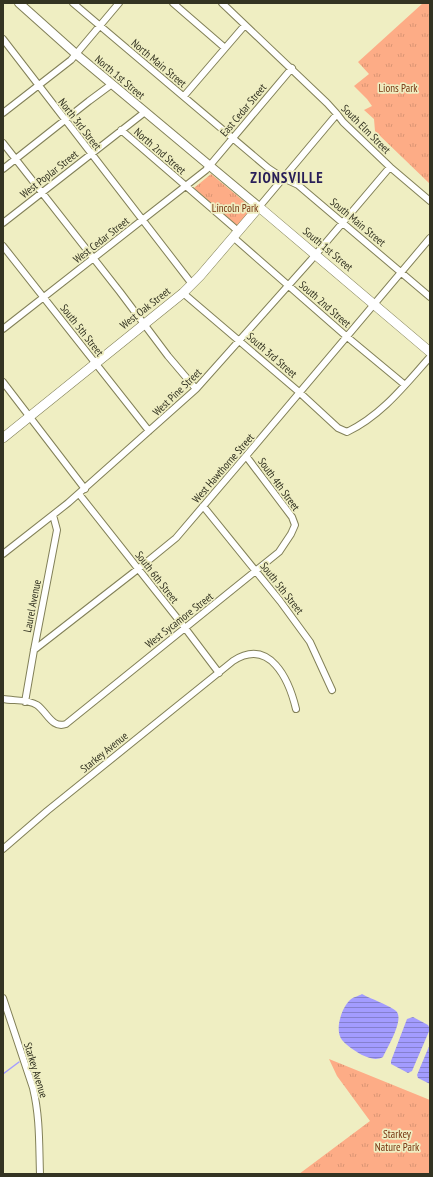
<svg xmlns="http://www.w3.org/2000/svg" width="433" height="1177" viewBox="0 0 433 1177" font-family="'PT Sans Narrow',sans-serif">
<defs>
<pattern id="park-tufts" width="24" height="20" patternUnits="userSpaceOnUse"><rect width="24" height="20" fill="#fdac86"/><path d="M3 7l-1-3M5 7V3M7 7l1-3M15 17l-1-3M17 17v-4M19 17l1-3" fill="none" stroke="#d99473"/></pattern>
<pattern id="water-rules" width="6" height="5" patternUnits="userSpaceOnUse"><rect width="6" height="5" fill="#a39cff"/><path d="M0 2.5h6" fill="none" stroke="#8580ce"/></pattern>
</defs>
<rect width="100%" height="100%" fill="#efeec2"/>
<path fill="url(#park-tufts)" d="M 423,3 L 430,3 L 430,184 L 375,131 L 374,119 L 364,110 L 372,106 L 367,99 L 354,86 L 369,74 L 358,62 Z
M 211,174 L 252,208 L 237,226 L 194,188 Z
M 329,1059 L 430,1100 L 430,1174 L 299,1174 L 370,1121 L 337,1076 Z"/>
<path fill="url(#water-rules)" d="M 362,994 C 369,998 391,1006 396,1011 C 405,1019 387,1048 383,1057 C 375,1061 370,1058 362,1055 C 355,1051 347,1046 342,1040 C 334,1030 342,1007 350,1000 C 353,997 359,996 362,994 Z
M 413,1017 L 428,1025 L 430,1029 L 412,1071 L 408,1073 L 391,1064 L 391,1061 L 407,1019 Z
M 430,1044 L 430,1084 L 418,1078 L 417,1075 Z"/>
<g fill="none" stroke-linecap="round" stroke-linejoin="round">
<path stroke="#a39cff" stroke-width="1.5" d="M 3,1074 L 19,1062"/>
<defs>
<path id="minor" d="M 73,3 L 268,168 L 283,178 L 298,185 L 430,297
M 173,3 L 225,48
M 222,3 L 327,103 L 337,114 L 343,122 L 390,167 L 430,201
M 3,39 L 192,284
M 184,96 L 245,25
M 3,113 L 71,60 L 119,3
M 121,130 L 238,231
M 3,143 L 120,292 L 168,356 L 196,389
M 3,169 L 89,101 L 112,84
M 259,207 L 337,114
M 3,223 L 145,112
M 233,237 L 346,336 L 405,385
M 3,246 L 149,431
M 183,293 L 299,392 L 338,428 L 347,432 C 382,415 405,385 430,357
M 3,329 L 206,170 L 292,68
M 3,382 L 85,489
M 79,494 L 185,628 L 219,673
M 203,506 L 280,601 L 310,642 L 332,690
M 3,554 L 68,503 L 196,389 L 311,260 L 390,167
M 34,650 L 138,569 L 176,538 L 246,456 L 430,238
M 3,699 C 13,701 28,699 37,705 C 47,712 52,729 66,724 L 279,552 L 291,534 L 295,525 L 292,517 L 246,456
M 25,702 L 34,650 L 57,530 L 53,515
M 3,849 L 47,811 L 233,661 C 270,637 289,680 296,709
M 3,998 L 33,1088 C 40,1117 39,1145 40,1174"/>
<path id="tertiary" d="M 19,3 L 76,54 L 259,207"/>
<path id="secondary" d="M 3,438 L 183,293 L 200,276 L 259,207 L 430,352"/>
</defs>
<use href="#minor" stroke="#828058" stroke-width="8"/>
<use href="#tertiary" stroke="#828058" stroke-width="10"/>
<use href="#secondary" stroke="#828058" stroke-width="10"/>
<use href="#minor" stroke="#fff" stroke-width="6"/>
<use href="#tertiary" stroke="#fff" stroke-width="8"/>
<use href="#secondary" stroke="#fff" stroke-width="9"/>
</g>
<g text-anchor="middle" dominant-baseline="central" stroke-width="3.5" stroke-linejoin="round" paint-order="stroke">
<g font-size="11" fill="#332" stroke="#efeec2">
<text transform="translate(159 63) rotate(40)">North Main Street</text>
<text transform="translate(120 77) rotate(40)">North 1st Street</text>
<text transform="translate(243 110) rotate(-50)">East Cedar Street</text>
<text transform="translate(80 124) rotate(52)">North 3rd Street</text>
<text transform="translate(366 129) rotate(45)">South Elm Street</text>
<text transform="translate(160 151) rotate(41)">North 2nd Street</text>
<text transform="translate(49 174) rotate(-38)">West Poplar Street</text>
<text transform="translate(358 222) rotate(40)">South Main Street</text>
<text transform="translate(101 240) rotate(-38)">West Cedar Street</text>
<text transform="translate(328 249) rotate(40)">South 1st Street</text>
<text transform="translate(325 304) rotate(41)">South 2nd Street</text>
<text transform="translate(145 308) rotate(-38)">West Oak Street</text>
<text transform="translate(82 330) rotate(52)">South 5th Street</text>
<text transform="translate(272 355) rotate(41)">South 3rd Street</text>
<text transform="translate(177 392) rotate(-44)">West Pine Street</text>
<text transform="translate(223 468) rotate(-49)">West Hawthorne Street</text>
<text transform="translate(279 484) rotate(54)">South 4th Street</text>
<text transform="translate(157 577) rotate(52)">South 6th Street</text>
<text transform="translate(282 588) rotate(52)">South 5th Street</text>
<text transform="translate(32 606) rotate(-79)">Laurel Avenue</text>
<text transform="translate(179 620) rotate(-38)">West Sycamore Street</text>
<text transform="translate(104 752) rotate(-39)">Starkey Avenue</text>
<text transform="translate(36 1070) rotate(73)">Starkey Avenue</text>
</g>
<g font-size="11" fill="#753410" stroke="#efeec2">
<text x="398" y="88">Lions Park</text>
<text x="235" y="208">Lincoln Park</text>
<text x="397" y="1134">Starkey<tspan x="397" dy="13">Nature Park</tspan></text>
</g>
<g font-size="15" font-weight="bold" letter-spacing="1" fill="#281e58" stroke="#efeec2">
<text x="287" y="177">ZIONSVILLE</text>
</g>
</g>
<rect width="433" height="1177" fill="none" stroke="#333322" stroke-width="8"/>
</svg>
